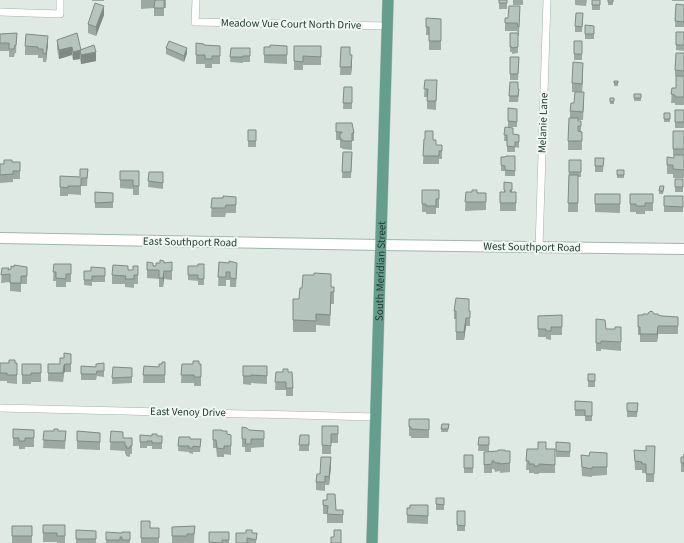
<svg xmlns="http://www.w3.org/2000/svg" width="684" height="543" viewBox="0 0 684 543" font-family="'Source Sans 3',sans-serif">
<rect width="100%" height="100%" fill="#e0eae5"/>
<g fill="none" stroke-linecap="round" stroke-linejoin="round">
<defs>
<path id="minor" d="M 196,0 L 195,22 L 388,26
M 0,12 L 60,14 L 60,0
M 539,247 L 547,0
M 0,408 L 376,417"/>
<path id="secondary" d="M 0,238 L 381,245 L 684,249"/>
<g id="primary">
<path id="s1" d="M 372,543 L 388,0"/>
</g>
</defs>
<use href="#minor" stroke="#a3b2ac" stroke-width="8"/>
<use href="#secondary" stroke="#9fb6ad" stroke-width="12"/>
<use href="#primary" stroke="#bcc4c2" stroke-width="12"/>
<use href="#minor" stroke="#fff" stroke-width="7"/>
<use href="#secondary" stroke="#fff" stroke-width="10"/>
<use href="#primary" stroke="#669e8e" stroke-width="11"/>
</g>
<path fill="#9ca9a3" d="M 92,0 L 104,0 L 104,1 L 92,1 Z
M 141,0 L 166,0 L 166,8 L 164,8 L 164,16 L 154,16 L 154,8 L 141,9 Z
M 499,0 L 507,0 L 507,9 L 499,9 Z
M 513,0 L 523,0 L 523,5 L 513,5 Z
M 575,0 L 587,0 L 586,6 L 575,5 Z
M 592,0 L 600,0 L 600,10 L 592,10 Z
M 608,0 L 613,2 L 613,5 L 608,5 Z
M 672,0 L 684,0 L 684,1 L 672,1 Z
M 676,4 L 684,5 L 684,27 L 675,27 Z
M 520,6 L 519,36 L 518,36 L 518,53 L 512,54 L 512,52 L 510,52 L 510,33 L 518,33 L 517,31 L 505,31 L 505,18 L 508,18 Z
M 104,15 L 96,36 L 88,33 L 88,24 Z
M 426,18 L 441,19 L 441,50 L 429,50 L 429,35 L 426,35 Z
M 583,19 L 582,32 L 575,32 L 575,26 Z
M 585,25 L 594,26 L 594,39 L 585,39 Z
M 676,32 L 684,32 L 684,51 L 676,50 Z
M 17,33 L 16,53 L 15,53 L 14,57 L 9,57 L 9,51 L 0,51 L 0,34 Z
M 57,40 L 81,50 L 96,61 L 81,64 L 80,59 L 73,60 L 72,55 L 59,59 L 57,49 Z
M 574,41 L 582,41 L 582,60 L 574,60 Z
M 196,43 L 204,45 L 220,46 L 220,64 L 212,64 L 212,68 L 205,68 L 205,64 L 196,64 Z
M 48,44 L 46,62 L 43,62 L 43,58 L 38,58 L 38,55 L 25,55 L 25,46 Z
M 287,46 L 287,64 L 264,63 L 264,47 Z
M 321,46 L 321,65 L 303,65 L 303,70 L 294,70 L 294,61 Z
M 341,47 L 350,55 L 352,64 L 351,75 L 340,75 Z
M 166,48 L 187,53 L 184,62 L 166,54 Z
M 231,48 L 250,48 L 250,62 L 243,62 L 243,63 L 230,62 Z
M 684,53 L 684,105 L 675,105 L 675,103 L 671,103 L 672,88 L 676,88 L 676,76 L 675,76 L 675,70 Z
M 510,57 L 519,57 L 518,80 L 510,80 Z
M 583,71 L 582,92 L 572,92 L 572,83 Z
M 425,80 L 437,80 L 436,110 L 427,109 L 427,97 L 424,97 Z
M 614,81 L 618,81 L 618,86 L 614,86 Z
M 510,82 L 518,89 L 519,95 L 518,102 L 509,102 Z
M 344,87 L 352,87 L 352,109 L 343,109 Z
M 634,94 L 641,94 L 641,101 L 634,101 Z
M 610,98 L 614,98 L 614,104 L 610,104 Z
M 584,101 L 583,120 L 578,120 L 578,121 L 581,121 L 581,132 L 582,132 L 582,150 L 568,150 L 568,141 L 570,118 L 570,111 L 574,103 Z
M 508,108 L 517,109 L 517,127 L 508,127 Z
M 675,110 L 684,110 L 684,128 L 675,128 Z
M 664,113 L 670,113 L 670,122 L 664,122 Z
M 336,123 L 354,133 L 354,141 L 352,141 L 352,150 L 342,149 L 342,148 L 340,148 L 340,140 L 336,140 Z
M 505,127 L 513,134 L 519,135 L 519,148 L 515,147 L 515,152 L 507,152 L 507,141 L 504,141 Z
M 248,130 L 256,130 L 256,147 L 248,147 Z
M 673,131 L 684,131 L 684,155 L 673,155 Z
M 424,139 L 433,140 L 436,145 L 442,145 L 442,159 L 439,159 L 439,164 L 423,164 Z
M 343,152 L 352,152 L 351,178 L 342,178 Z
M 684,155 L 684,178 L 673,178 L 673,174 L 667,174 L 667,157 L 674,158 Z
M 515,156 L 515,176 L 505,176 L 505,171 L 501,171 L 501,157 Z
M 595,158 L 604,158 L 603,172 L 595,172 Z
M 569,160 L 581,160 L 581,177 L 578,177 L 578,212 L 568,212 Z
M 12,162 L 20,162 L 20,179 L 13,179 L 13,182 L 0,183 L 0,164 L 4,164 Z
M 88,169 L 87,186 L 81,186 L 81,195 L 68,194 L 68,196 L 60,196 L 60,176 L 80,177 Z
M 617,170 L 624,170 L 624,178 L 617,178 Z
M 120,171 L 139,171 L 139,195 L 133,195 L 133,189 L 120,188 Z
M 149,172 L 163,172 L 163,189 L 148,187 Z
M 675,179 L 683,179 L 683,192 L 675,192 Z
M 504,182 L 512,183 L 512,192 L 516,192 L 516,211 L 500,211 L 500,192 L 504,192 Z
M 664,189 L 663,194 L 659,194 L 659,191 Z
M 422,190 L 439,190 L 439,208 L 436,208 L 436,214 L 426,214 L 426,212 L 422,212 Z
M 95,192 L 113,193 L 113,208 L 95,208 Z
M 466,192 L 486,193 L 486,210 L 465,211 Z
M 595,194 L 620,194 L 620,213 L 595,212 Z
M 630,194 L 653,194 L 653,211 L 645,211 L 645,214 L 636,214 L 636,212 L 630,212 Z
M 664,196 L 683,196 L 683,212 L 664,212 Z
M 236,197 L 236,213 L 226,213 L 225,217 L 211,217 L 212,198 L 223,198 Z
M 147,262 L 153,266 L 156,266 L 164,263 L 172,262 L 172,280 L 164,279 L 163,287 L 159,287 L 159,279 L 147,278 Z
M 219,262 L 237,271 L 236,287 L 230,287 L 230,280 L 226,280 L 226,286 L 218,286 Z
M 54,264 L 71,264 L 71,282 L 66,282 L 66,287 L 56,287 L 56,281 L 53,281 Z
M 204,264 L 204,285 L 198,285 L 198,281 L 188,280 L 188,266 L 198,266 Z
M 138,266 L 138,284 L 134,284 L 134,288 L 125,287 L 125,284 L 112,284 L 112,275 L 128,270 L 133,270 Z
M 27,267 L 27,284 L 21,284 L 21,292 L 10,291 L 10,282 L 1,283 L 2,268 L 8,270 Z
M 105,268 L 105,282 L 92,282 L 92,286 L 84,285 L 84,271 L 91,271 Z
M 331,287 L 334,287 L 334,304 L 331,304 L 330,326 L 316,325 L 316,332 L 293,332 L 293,320 L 299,299 Z
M 454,311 L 470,311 L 470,326 L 466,326 L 464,340 L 456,340 L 456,319 L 454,319 Z
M 654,314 L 662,316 L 678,317 L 678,334 L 658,334 L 657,342 L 640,342 L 640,335 L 638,335 L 638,315 L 643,315 Z
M 562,315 L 562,335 L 551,335 L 551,340 L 546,339 L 546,337 L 538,337 L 538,316 Z
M 596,319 L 606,329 L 615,329 L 621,327 L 621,351 L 601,349 L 601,351 L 596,351 Z
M 71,354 L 71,372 L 65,372 L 64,373 L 63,382 L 48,381 L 48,364 L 60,364 L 64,358 Z
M 165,362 L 165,383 L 143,383 L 144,366 L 159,367 Z
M 0,363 L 17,363 L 17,384 L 7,383 L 7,381 L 0,381 Z
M 104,363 L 104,377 L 97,376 L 96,380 L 81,380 L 81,366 L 96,367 Z
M 22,364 L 41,364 L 41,382 L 31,382 L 31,384 L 22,384 Z
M 182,364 L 201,364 L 201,386 L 194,386 L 194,383 L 181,383 Z
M 243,366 L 267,366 L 267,384 L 251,383 L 251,385 L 243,384 Z
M 113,367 L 132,368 L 132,383 L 112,384 Z
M 276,372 L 288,372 L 293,388 L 293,396 L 286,396 L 286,390 L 275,390 Z
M 588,374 L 595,374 L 595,387 L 588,387 Z
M 575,401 L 592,402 L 592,421 L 585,421 L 585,416 L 575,416 Z
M 627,403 L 638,403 L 637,417 L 627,417 Z
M 409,419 L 429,419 L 429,438 L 411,438 L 411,436 L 409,436 Z
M 442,424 L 449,424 L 448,432 L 441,432 Z
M 322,426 L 338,426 L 338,443 L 331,443 L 331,454 L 322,454 Z
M 242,427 L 249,430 L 264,431 L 264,447 L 251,448 L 251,452 L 245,452 L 245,447 L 242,447 Z
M 13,429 L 34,430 L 34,447 L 25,447 L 25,449 L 19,449 L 19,446 L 13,446 Z
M 213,430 L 222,431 L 227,434 L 231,443 L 231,455 L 224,454 L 224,457 L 217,457 L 216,448 L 213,448 Z
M 44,431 L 66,431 L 65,449 L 43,448 Z
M 77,431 L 100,433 L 100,450 L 77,449 Z
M 111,431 L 123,438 L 132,438 L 132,454 L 130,454 L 130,457 L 126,456 L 126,454 L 125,454 L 125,451 L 110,450 Z
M 140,435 L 152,436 L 162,436 L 162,449 L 152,449 L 152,446 L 147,446 L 147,448 L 140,448 Z
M 300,435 L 309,435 L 309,451 L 299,451 Z
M 179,437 L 190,439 L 201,439 L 200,452 L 193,452 L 193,454 L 189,453 L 189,452 L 178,451 Z
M 479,437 L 489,437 L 489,451 L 478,451 Z
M 556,442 L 570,443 L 570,457 L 556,457 Z
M 655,446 L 654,482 L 646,482 L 646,473 L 642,473 L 642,470 L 635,470 L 634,450 L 646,451 Z
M 527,449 L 555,449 L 555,473 L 539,473 L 539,474 L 534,474 L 534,473 L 529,473 L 529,470 L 526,470 Z
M 510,451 L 510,472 L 500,473 L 500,471 L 495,472 L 494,469 L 492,469 L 492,473 L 484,473 L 484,452 Z
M 684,454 L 684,475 L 684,472 L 681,472 L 681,457 L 684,457 Z
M 464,455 L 473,455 L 473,473 L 464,473 Z
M 581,455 L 607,461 L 607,475 L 592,476 L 592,477 L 582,476 Z
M 331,466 L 329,485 L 325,485 L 325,491 L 316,490 L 316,482 L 320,474 Z
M 436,498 L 444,498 L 444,510 L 436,510 Z
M 323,500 L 336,510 L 343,510 L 343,523 L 327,523 L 327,514 L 323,514 Z
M 428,505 L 428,524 L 407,523 L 407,508 Z
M 457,511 L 465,511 L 465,531 L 457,531 Z
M 141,521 L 150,528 L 159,528 L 159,543 L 141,543 Z
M 43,525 L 65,525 L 65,543 L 57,543 L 57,542 L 43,542 Z
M 12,526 L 32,526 L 32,543 L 12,543 Z
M 195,526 L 194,543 L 172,543 L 172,527 Z
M 76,530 L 96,531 L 96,543 L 76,543 Z
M 106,532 L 120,533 L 130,532 L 130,543 L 106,543 Z
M 209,532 L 229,532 L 229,543 L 209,543 Z
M 236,533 L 257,533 L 256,543 L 236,543 Z"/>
<path fill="#7f8a85" d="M 104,6 L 104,15 L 96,36 L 96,27 Z
M 48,36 L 48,44 L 46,62 L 46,54 Z
M 72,47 L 72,55 L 59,59 L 59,50 Z
M 187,48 L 187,53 L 184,62 L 184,56 Z
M 80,50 L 80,59 L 73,60 L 73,52 Z
M 96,52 L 96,61 L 81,64 L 81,55 Z
M 352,55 L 352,64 L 351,75 L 351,67 Z
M 583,63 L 583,71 L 582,92 L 582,84 Z
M 164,271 L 164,279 L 163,287 L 163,278 Z
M 466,318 L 466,326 L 464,340 L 464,332 Z
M 658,326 L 658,334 L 657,342 L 657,334 Z
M 65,364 L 65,372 L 64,373 L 63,382 L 64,365 Z
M 331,457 L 331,466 L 329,485 L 329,477 Z"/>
<path fill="#b5c5be" stroke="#7f8a85" d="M 155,0 L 164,0 L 164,8 L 154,8 Z
M 499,0 L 507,0 L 507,3 L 499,3 Z
M 592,0 L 600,0 L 600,5 L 592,5 Z
M 608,0 L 613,0 L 613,2 L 608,2 Z
M 95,3 L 104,6 L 96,27 L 88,24 Z
M 676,4 L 684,5 L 684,22 L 675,21 Z
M 509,6 L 520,6 L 519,27 L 518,27 L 517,23 L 505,23 L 505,18 L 508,18 Z
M 576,13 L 583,13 L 582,27 L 575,26 Z
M 426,18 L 441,19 L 441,41 L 429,41 L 429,27 L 426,27 Z
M 585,25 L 594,26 L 594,34 L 585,34 Z
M 676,32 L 684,32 L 684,45 L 676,45 Z
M 17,33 L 16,45 L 15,45 L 14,49 L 9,49 L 9,43 L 0,43 L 0,34 Z
M 77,33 L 81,50 L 73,52 L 72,47 L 59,50 L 57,40 Z
M 510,33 L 518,33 L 518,47 L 512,48 L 512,47 L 510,47 Z
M 26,34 L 48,36 L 46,54 L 43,53 L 43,49 L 38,49 L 38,47 L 25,46 Z
M 169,41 L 187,48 L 184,56 L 166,48 Z
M 574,41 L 582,41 L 582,54 L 574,54 Z
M 196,43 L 204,44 L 204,45 L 220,46 L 220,56 L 212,56 L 212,59 L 205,59 L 205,55 L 196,55 Z
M 94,45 L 96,52 L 81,55 L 80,50 Z
M 270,45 L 287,46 L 287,55 L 264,55 L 264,47 L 270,47 Z
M 294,46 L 321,46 L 321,57 L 303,56 L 303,62 L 294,61 Z
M 341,47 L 350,47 L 350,55 L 352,55 L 351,67 L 340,67 Z
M 231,48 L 250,48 L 250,56 L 243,56 L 243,57 L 230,57 Z
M 676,53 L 684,53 L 684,71 L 675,70 Z
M 510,57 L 519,57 L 518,74 L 510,74 Z
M 573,62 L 583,63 L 582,84 L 572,83 Z
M 676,76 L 684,76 L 684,97 L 675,97 L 675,95 L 671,94 L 672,88 L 676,88 Z
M 425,80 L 437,80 L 436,101 L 427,101 L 428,89 L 424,89 Z
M 614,81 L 618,81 L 618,83 L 614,83 Z
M 510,82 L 518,82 L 518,89 L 519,89 L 518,96 L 509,96 Z
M 344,87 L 352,87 L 352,103 L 343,103 Z
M 575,92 L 584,92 L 583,112 L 570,111 L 571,103 L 574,103 Z
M 634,94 L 641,94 L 641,98 L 634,98 Z
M 610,98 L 614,98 L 614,101 L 610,102 Z
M 508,108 L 517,109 L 517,122 L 508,121 Z
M 675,110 L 684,110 L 684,122 L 675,122 Z
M 664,113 L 670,113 L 670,119 L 664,119 Z
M 569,118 L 578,118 L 578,121 L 581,121 L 581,126 L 578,126 L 578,131 L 582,132 L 582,141 L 568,141 Z
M 336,123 L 352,123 L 354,133 L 352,133 L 352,141 L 342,141 L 342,139 L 340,139 L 340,133 L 342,133 L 342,132 L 336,132 Z
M 505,127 L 513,128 L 513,134 L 519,135 L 519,142 L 515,142 L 515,147 L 507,146 L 507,135 L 504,135 Z
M 248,130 L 256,130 L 256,141 L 248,141 Z
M 425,131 L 433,131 L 433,140 L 436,140 L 436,145 L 442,145 L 442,151 L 439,151 L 439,156 L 423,156 L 424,139 L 425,139 Z
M 673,131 L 684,131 L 684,149 L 673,149 Z
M 343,152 L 352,152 L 351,172 L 342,172 Z
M 674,155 L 684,155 L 684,170 L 673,169 L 673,165 L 667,165 L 667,157 L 674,158 Z
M 506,156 L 515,156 L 515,171 L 505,170 L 505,166 L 501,165 L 501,157 L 505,157 Z
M 595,158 L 604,158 L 603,166 L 595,166 Z
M 4,160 L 12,160 L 12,162 L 20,162 L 20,171 L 13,171 L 13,174 L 0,175 L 0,164 L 4,164 Z
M 569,160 L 581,160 L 581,172 L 569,172 Z
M 80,169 L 88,169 L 87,178 L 81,178 L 81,186 L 68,186 L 68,188 L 60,187 L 60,176 L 80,177 Z
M 617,170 L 624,170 L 624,175 L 617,175 Z
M 120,171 L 139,171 L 139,186 L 133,186 L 133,180 L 120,180 Z
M 149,172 L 163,172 L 163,183 L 148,181 Z
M 569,175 L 578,175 L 578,203 L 568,203 Z
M 675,179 L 683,179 L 683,187 L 675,187 Z
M 504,182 L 512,183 L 512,190 L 510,190 L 510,192 L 516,192 L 516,203 L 500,203 L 500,192 L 505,192 L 505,190 L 504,190 Z
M 660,186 L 664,186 L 663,191 L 659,191 Z
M 422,190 L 439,190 L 439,199 L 436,199 L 436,206 L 426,206 L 426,204 L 422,204 Z
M 472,190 L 477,190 L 477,193 L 486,193 L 486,202 L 465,202 L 466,192 L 472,192 Z
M 95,192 L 113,193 L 113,202 L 95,203 Z
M 595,194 L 620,194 L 620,204 L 595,204 Z
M 630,194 L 653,194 L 653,203 L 645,203 L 645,206 L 636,206 L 636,204 L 630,204 Z
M 223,196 L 236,197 L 236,205 L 226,205 L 225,208 L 211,208 L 212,198 L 223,198 Z
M 664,196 L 683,196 L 683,207 L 664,206 Z
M 160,260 L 164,261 L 164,263 L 172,262 L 172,271 L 164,271 L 163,278 L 159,278 L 159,270 L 147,270 L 147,262 L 153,263 L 153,266 L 156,266 L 156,263 L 160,263 Z
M 229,261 L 237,263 L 236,279 L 230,278 L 230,272 L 226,272 L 226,277 L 218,277 L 219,262 L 229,263 Z
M 54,264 L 71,264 L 71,274 L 66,274 L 66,279 L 56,278 L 56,272 L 53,272 Z
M 198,264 L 204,264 L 204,279 L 198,279 L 198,275 L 188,275 L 188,266 L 198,266 Z
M 14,265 L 27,267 L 27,276 L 21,276 L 21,283 L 10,283 L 10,274 L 1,275 L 2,268 L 9,268 L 8,270 L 11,269 L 11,266 L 14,267 Z
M 113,265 L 128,266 L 128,270 L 133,270 L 133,266 L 138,266 L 138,275 L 134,275 L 134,279 L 125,279 L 126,276 L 112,275 Z
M 91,267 L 105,268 L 105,276 L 92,276 L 92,280 L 84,280 L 84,271 L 91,271 Z
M 314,273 L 331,274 L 331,287 L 334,287 L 334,292 L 331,292 L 330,315 L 316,314 L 316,321 L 293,320 L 293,299 L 299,299 L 300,288 L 302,288 L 303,275 L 314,275 Z
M 456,298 L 469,299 L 469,311 L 470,311 L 470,318 L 466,318 L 464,332 L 456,332 L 456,311 L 454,311 Z
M 652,311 L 654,314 L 658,314 L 658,315 L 662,316 L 678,317 L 678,326 L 658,326 L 657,334 L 640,334 L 640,327 L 638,327 L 638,315 L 643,315 L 643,314 L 648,314 L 649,312 Z
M 562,315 L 562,327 L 551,327 L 551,331 L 546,331 L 546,329 L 538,329 L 538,316 Z
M 596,319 L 605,320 L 606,329 L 615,329 L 615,327 L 621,327 L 621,342 L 601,341 L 601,343 L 596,343 Z
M 64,353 L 71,354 L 71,364 L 65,364 L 64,365 L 63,373 L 48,373 L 48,364 L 60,364 L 60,358 L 64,358 Z
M 9,360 L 15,360 L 15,363 L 17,363 L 17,375 L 7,375 L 7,373 L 0,373 L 0,363 L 9,363 Z
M 193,361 L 199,361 L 199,364 L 201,364 L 201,377 L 194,377 L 194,375 L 181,375 L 182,364 L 193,364 Z
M 162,362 L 165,362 L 165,375 L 143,375 L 144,366 L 159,367 L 159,364 L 162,364 Z
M 104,363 L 104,371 L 97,371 L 96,374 L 81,374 L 81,366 L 96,367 L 96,364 Z
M 22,364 L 41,364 L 41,373 L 31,373 L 31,375 L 22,375 Z
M 243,366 L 267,366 L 267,376 L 251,375 L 251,376 L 243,376 Z
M 113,367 L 132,368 L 132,377 L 112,378 Z
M 283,369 L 288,369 L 288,372 L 292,372 L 293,388 L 286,388 L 286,382 L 275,382 L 276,372 L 283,372 Z
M 588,374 L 595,374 L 595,381 L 588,381 Z
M 575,401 L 592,402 L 592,416 L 585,416 L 585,410 L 575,410 Z
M 627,403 L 638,403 L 637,412 L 627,411 Z
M 409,419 L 429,419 L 429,430 L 411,429 L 411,427 L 409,427 Z
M 442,424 L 449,424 L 448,429 L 441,429 Z
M 322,426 L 338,426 L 338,434 L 331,434 L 331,446 L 322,445 Z
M 242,427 L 247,428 L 249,430 L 264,431 L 264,439 L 251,439 L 251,444 L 245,444 L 246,439 L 242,439 Z
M 13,429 L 34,430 L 34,438 L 25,438 L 25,441 L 19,441 L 19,438 L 13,438 Z
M 54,429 L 58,429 L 58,431 L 66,431 L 65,441 L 43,440 L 44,431 L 54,431 Z
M 213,430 L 222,430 L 222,431 L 227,431 L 227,434 L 231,435 L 231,446 L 224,446 L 224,449 L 217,448 L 216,440 L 213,440 Z
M 77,431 L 100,433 L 100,442 L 77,441 Z
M 111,431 L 123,432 L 123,438 L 132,438 L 132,446 L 130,446 L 130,448 L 126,448 L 127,446 L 125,446 L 125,442 L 110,442 Z
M 152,434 L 157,434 L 157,436 L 162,436 L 162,443 L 152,443 L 152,441 L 147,441 L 147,442 L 140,442 L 140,435 L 152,436 Z
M 300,435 L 309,435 L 309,445 L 299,445 Z
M 179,437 L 190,437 L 190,439 L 201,439 L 200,447 L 193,446 L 193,448 L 189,448 L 189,446 L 178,446 Z
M 479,437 L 489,437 L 489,445 L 478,445 Z
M 538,442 L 546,442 L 546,449 L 555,449 L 555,465 L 539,464 L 539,466 L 534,466 L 534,464 L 529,464 L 529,461 L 526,461 L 527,449 L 538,449 Z
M 556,442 L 570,443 L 570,452 L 556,451 Z
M 646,446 L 655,446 L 654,474 L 646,474 L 646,464 L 642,464 L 642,462 L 635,461 L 634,450 L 646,451 Z
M 498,450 L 505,450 L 505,451 L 510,451 L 510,463 L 500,464 L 500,463 L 495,463 L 494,461 L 492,461 L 492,464 L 484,465 L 484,452 L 498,451 Z
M 590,452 L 607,453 L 607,467 L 592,467 L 592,469 L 582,467 L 581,455 L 589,456 Z
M 684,454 L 684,467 L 684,463 L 681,463 L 681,457 L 684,457 Z
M 464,455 L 473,455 L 473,468 L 464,468 Z
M 321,457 L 331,457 L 329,477 L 325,476 L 325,482 L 316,482 L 317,474 L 320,474 Z
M 327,494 L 335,494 L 336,510 L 343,510 L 343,515 L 327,514 L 328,506 L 323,505 L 323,500 L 327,500 Z
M 436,498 L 444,498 L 444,505 L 436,504 Z
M 410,505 L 428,505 L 428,516 L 407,515 L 407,508 L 410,508 Z
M 457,511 L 465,511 L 465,526 L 457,525 Z
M 141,521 L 150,521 L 150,528 L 159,528 L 159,538 L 141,538 Z
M 43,525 L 65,525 L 65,536 L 57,536 L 57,533 L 43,533 Z
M 12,526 L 32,526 L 32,536 L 12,536 Z
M 195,526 L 194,534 L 187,534 L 187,536 L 172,536 L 172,527 Z
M 76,530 L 96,531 L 96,539 L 76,539 Z
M 246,530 L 252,530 L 252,533 L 257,533 L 256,540 L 247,538 L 247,543 L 236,543 L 236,533 L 246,533 Z
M 334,530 L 341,530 L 341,543 L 331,543 L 331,537 L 334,537 Z
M 106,532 L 120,533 L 122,533 L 122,532 L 130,532 L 130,540 L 122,540 L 122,537 L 120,537 L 120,540 L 106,540 Z
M 209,532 L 229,532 L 229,540 L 222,540 L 222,543 L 209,542 Z"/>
<g text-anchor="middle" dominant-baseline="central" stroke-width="4" stroke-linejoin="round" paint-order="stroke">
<g font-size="11" fill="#213a32" stroke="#f0f7f3">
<text transform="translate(291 24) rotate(1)">Meadow Vue Court North Drive</text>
<text transform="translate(543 123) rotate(-88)">Melanie Lane</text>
<text transform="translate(190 242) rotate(1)">East Southport Road</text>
<text transform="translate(532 247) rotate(1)">West Southport Road</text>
<text stroke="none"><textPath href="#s1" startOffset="272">South Meridian Street</textPath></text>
<text transform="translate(188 412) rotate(1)">East Venoy Drive</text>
</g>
</g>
</svg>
